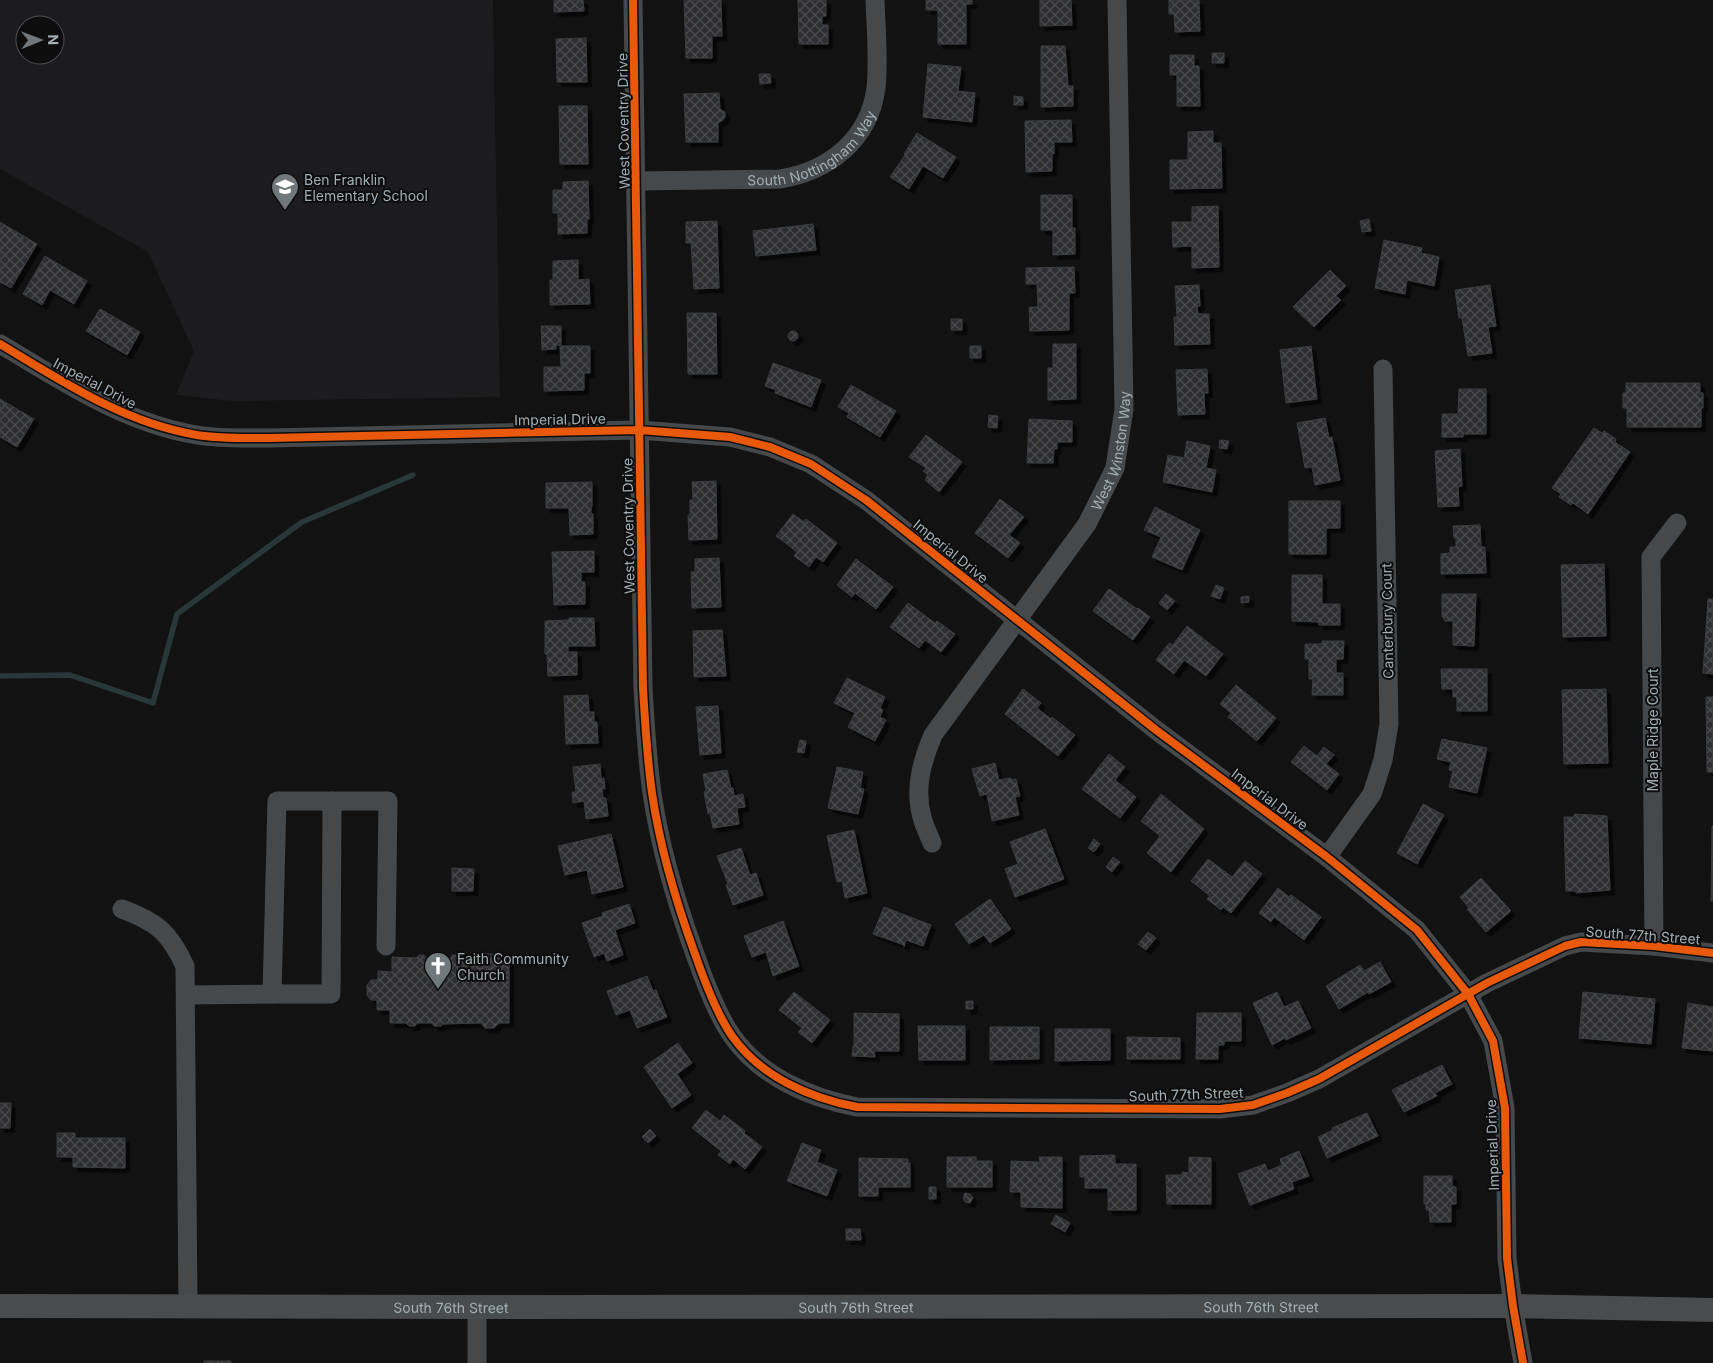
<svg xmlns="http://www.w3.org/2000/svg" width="1713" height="1363" viewBox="0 0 1713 1363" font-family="Inter,sans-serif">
<defs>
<pattern id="building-cross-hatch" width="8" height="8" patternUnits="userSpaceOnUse" patternTransform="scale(1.25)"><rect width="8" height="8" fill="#2e2f31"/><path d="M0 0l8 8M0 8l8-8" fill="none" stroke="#494b4d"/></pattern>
<filter id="shadow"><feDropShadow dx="4.5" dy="4.5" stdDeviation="0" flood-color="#0009"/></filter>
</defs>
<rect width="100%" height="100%" fill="#121212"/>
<path fill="#1c1c1e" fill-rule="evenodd" d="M 0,0 L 493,0 L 500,397 L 232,401 L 176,395 L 194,351 L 148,252 L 0,169 ZM 25,25 L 55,25 L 55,55 L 25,55 Z"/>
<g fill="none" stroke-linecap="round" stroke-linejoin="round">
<path stroke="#283738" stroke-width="5.5" d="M 0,676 L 70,675 L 153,703 L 177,614 L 302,522 L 413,475"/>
</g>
<path fill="url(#building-cross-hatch)" stroke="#3a3d3f" filter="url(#shadow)" d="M 554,0 L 583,0 L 584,11 L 554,12 Z
M 684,0 L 721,0 L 722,36 L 712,36 L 712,58 L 686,58 Z
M 798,0 L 826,0 L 826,16 L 822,16 L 822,25 L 828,25 L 828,44 L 799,44 Z
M 926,0 L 972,0 L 972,4 L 966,4 L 966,44 L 938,44 L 938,10 L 926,10 Z
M 1040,0 L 1071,0 L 1072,25 L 1040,26 Z
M 1169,0 L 1199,0 L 1200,31 L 1175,32 L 1174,14 L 1169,14 Z
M 586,38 L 587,82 L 557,82 L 556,39 Z
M 1041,46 L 1065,46 L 1068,86 L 1073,86 L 1073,106 L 1041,107 Z
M 1212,53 L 1224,53 L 1224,63 L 1212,63 Z
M 1170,55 L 1194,55 L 1194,66 L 1199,66 L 1200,106 L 1177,106 L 1177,75 L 1170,75 Z
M 928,64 L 961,67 L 958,91 L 975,93 L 972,122 L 923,117 Z
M 759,74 L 770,74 L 771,83 L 760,84 Z
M 719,93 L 720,109 L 725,112 L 725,117 L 723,120 L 718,123 L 718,142 L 686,142 L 684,94 Z
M 1014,96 L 1023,97 L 1023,105 L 1014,105 Z
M 559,106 L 587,106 L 588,164 L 560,164 Z
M 1071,120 L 1072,142 L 1054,142 L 1054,154 L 1052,154 L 1052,171 L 1026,172 L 1025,121 Z
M 1213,131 L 1213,143 L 1221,143 L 1222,188 L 1170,189 L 1170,160 L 1188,160 L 1188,132 Z
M 917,133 L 956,157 L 943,178 L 923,166 L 909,189 L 890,177 L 905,155 L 904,154 Z
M 588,181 L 589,219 L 587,219 L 587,233 L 558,234 L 558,213 L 553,213 L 553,190 L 563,190 L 563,182 Z
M 1041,195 L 1072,195 L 1072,228 L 1075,228 L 1075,254 L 1053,255 L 1053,230 L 1041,230 Z
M 1218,206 L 1219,267 L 1192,268 L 1192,246 L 1173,247 L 1172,222 L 1192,222 L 1192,207 Z
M 1369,219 L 1371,231 L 1362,232 L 1360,221 Z
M 717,221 L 719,288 L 694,289 L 691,243 L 686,243 L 686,222 Z
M 0,222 L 37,244 L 11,288 L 0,282 Z
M 813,224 L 816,250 L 756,256 L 753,231 Z
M 1384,240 L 1422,248 L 1421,253 L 1439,257 L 1434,286 L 1407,280 L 1405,294 L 1375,288 Z
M 45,256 L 87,281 L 74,304 L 50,290 L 42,305 L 23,294 Z
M 578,260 L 578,280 L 589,279 L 590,304 L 550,305 L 550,280 L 553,280 L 553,261 Z
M 1074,267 L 1075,293 L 1069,293 L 1069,330 L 1030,331 L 1029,307 L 1038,307 L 1037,284 L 1026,284 L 1026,268 Z
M 1330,270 L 1346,286 L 1336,296 L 1341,300 L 1314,327 L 1293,307 Z
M 1199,285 L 1200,306 L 1197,306 L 1198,314 L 1209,314 L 1210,344 L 1175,345 L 1174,317 L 1177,317 L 1175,286 Z
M 1490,285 L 1496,326 L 1488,327 L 1492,353 L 1468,356 L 1462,318 L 1459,318 L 1455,290 Z
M 100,309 L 140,332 L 127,355 L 86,331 Z
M 687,313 L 716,313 L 717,374 L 688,374 Z
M 951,319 L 962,319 L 962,330 L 951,330 Z
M 541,326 L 561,326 L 561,345 L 556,345 L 556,349 L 542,350 Z
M788 336a5 5 0 1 1 10 0a5 5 0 1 1-10 0Z
M 1053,344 L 1076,344 L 1076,399 L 1048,400 L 1048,368 L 1053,368 Z
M 560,346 L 590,346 L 590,373 L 584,373 L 584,390 L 544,391 L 544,367 L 561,367 Z
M 970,346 L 981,346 L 981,358 L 970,358 Z
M 1311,346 L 1317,399 L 1286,403 L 1280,350 Z
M 773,363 L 821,380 L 811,407 L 775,393 L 776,390 L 765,386 Z
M 1207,369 L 1208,393 L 1204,393 L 1205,414 L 1178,415 L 1176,370 Z
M 1626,383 L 1700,383 L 1700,393 L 1703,393 L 1703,408 L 1701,408 L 1701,427 L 1627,427 L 1627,408 L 1623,408 L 1623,393 L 1626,393 Z
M 851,385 L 896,411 L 880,437 L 847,417 L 849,413 L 838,407 Z
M 1459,389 L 1486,389 L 1486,434 L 1463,434 L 1463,437 L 1442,437 L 1442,414 L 1458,414 Z
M 0,399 L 34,419 L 17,447 L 0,437 Z
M 989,415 L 998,416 L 997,428 L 988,427 Z
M 1325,418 L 1329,438 L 1332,437 L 1340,480 L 1315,485 L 1312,467 L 1305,468 L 1297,423 Z
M 1029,419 L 1072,421 L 1072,442 L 1057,442 L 1057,449 L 1054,449 L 1053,463 L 1027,463 Z
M 1594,428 L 1602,433 L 1604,431 L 1616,439 L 1615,442 L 1630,452 L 1588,514 L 1573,503 L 1571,505 L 1559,497 L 1561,494 L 1552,488 Z
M 926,435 L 962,462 L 939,492 L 925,480 L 928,475 L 923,471 L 926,468 L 909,457 Z
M 1220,440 L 1229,441 L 1227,449 L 1219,448 Z
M 1187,441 L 1210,446 L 1206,468 L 1216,470 L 1212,492 L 1163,482 L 1168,455 L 1184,458 Z
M 1460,449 L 1462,486 L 1458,487 L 1459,506 L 1438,507 L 1435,451 Z
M 716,481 L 717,539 L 689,540 L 688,515 L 690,515 L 690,500 L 693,500 L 692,482 Z
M 592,482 L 592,507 L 591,507 L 591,514 L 593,514 L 593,534 L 570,535 L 569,508 L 546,508 L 546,483 Z
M 1000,499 L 1024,517 L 1009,535 L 1020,543 L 1008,558 L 975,533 Z
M 1289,501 L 1340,501 L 1340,528 L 1326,528 L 1326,554 L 1289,554 Z
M 1155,507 L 1200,530 L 1182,570 L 1152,557 L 1161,537 L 1144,530 Z
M 793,514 L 804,522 L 806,519 L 837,543 L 823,562 L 816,557 L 809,567 L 794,556 L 797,552 L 776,536 Z
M 1480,525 L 1481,547 L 1485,547 L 1486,573 L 1441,574 L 1441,554 L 1450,553 L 1450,547 L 1456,547 L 1456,538 L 1454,538 L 1453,526 Z
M 594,551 L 594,572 L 581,572 L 581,582 L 585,582 L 585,604 L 554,605 L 552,552 Z
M 719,558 L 721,607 L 692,608 L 691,572 L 695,572 L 695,559 Z
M 856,559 L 893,587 L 876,609 L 855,593 L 852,597 L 837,585 Z
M 1604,564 L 1606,636 L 1563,637 L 1561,565 Z
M 1292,575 L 1322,575 L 1322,604 L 1340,604 L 1340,625 L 1319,625 L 1319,622 L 1292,621 Z
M 1216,585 L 1224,588 L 1220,599 L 1211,596 Z
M 1109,589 L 1137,609 L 1138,608 L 1150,617 L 1133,640 L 1093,611 Z
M 1166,594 L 1175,601 L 1167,610 L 1159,603 Z
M 1442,594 L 1476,594 L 1474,646 L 1453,645 L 1453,621 L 1445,621 L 1442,616 Z
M 1249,596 L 1249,602 L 1241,603 L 1241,597 Z
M 1708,599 L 1713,599 L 1713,674 L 1703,673 Z
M 908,603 L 935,623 L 937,621 L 955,634 L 941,652 L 925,640 L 919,648 L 890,627 Z
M 569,618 L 594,618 L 595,646 L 568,646 L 568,652 L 577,652 L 577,675 L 548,676 L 547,654 L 545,654 L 545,621 L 569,620 Z
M 1187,626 L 1223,654 L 1206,676 L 1184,660 L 1174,674 L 1156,660 L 1169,643 L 1173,645 Z
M 722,630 L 726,676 L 694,677 L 693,631 Z
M 1322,641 L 1344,641 L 1343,659 L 1336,659 L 1336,673 L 1343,673 L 1343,695 L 1312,695 L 1313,679 L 1309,679 L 1309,659 L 1305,659 L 1305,644 L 1322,644 Z
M 1441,669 L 1487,669 L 1487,711 L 1457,711 L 1457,697 L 1453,697 L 1453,689 L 1442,689 Z
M 847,678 L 885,697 L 880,708 L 883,710 L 880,717 L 886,720 L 875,741 L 848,727 L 855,713 L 834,703 Z
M 1236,685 L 1276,718 L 1257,741 L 1228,717 L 1231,713 L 1220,704 Z
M 1023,689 L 1041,703 L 1037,708 L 1051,719 L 1052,717 L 1075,735 L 1058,756 L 1005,714 Z
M 1606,689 L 1608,763 L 1564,764 L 1562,690 Z
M 588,695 L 589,712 L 594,712 L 594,722 L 597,722 L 598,743 L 566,744 L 564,696 Z
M 1706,697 L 1713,697 L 1713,772 L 1707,772 Z
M 718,706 L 721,753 L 700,755 L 696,707 Z
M 1442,739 L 1487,748 L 1477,793 L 1449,787 L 1453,771 L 1449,770 L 1451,762 L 1437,759 Z
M 800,740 L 806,741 L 804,753 L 797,752 Z
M 1304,746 L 1317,756 L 1324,747 L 1334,755 L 1326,764 L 1339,774 L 1327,790 L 1291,762 Z
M 1109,754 L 1125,767 L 1115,780 L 1136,797 L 1120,818 L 1082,789 Z
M 995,763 L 999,780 L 1011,778 L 1011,780 L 1016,779 L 1020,796 L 1015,797 L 1019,815 L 992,821 L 987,794 L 980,796 L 972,769 Z
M 600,764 L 601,779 L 604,778 L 605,789 L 602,789 L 603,798 L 606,798 L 608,816 L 586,819 L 584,801 L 573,803 L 572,792 L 576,792 L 573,767 Z
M 837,767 L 863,772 L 860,788 L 864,789 L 858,814 L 828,808 Z
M 727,770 L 731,788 L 733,788 L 734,796 L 743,794 L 745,807 L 737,808 L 739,824 L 713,828 L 710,813 L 708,814 L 704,792 L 706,791 L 703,774 Z
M 1161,794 L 1204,829 L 1171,872 L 1147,853 L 1160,836 L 1141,821 Z
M 1423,804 L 1444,815 L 1417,864 L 1397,853 Z
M 1574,814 L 1607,816 L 1610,890 L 1576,893 L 1576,891 L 1566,891 L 1564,817 L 1574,817 Z
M 1712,826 L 1713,826 L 1713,901 L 1711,901 Z
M 1045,829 L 1064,879 L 1015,897 L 1005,869 L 1018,864 L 1010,842 Z
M 854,830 L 867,893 L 845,898 L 842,881 L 837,882 L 827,836 Z
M 611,834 L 623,887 L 592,894 L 587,870 L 565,875 L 558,846 Z
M 1094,839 L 1100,844 L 1094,852 L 1088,848 Z
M 741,848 L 750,875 L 756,873 L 763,895 L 733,905 L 726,885 L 728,884 L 717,856 Z
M 1113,857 L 1120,862 L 1112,872 L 1106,867 Z
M 1208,859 L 1232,877 L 1245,861 L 1262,874 L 1231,913 L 1223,907 L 1221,910 L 1207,899 L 1210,896 L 1191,881 Z
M 452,868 L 474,869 L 473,891 L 452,891 Z
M 1481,878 L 1511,911 L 1486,932 L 1467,909 L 1469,908 L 1460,897 Z
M 1278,888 L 1289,897 L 1291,895 L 1321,917 L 1304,940 L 1274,917 L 1271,922 L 1259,913 Z
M 990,899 L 1011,929 L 990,943 L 984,935 L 969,944 L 955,924 Z
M 629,904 L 635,923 L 615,930 L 623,955 L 607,961 L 604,953 L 594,957 L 582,923 L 603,916 L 602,913 Z
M 884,907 L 931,925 L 923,946 L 906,940 L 904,947 L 904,945 L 873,934 Z
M 783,921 L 799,966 L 773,976 L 766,952 L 752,957 L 744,936 Z
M 1148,932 L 1156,938 L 1146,950 L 1138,944 Z
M 485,954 L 495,954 L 498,958 L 509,958 L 509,1023 L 499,1023 L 494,1028 L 485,1028 L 481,1023 L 443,1024 L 441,1026 L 434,1026 L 432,1023 L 417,1023 L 415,1026 L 409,1026 L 406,1023 L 390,1023 L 390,1010 L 377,1010 L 377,1000 L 371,1000 L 367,995 L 367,985 L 371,980 L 378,980 L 378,971 L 392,972 L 392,957 L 416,958 L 419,955 L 424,955 L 426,958 L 451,958 L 452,955 L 458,955 L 461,957 L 482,957 Z
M 1380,962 L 1391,982 L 1369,994 L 1368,992 L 1339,1009 L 1326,986 L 1360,965 L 1364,971 Z
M 647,976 L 653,991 L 656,990 L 667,1017 L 637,1028 L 630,1010 L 616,1015 L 607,991 Z
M 794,992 L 830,1020 L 812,1043 L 798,1032 L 802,1028 L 779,1010 Z
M 1277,992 L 1284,1007 L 1298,1001 L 1311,1028 L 1286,1040 L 1285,1038 L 1272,1045 L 1253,1003 Z
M 1583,992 L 1655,999 L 1651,1044 L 1579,1038 Z
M 966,1001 L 973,1001 L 973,1009 L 966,1009 Z
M 1688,1003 L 1713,1007 L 1713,1051 L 1682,1048 Z
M 854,1013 L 899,1014 L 899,1051 L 874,1051 L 875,1057 L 852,1056 L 853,1046 L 854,1046 Z
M 1197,1013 L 1241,1013 L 1241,1041 L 1224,1041 L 1224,1045 L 1218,1045 L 1218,1059 L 1196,1059 Z
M 918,1026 L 965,1026 L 965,1060 L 919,1060 Z
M 990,1027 L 1039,1027 L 1039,1059 L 990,1060 Z
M 1055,1029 L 1110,1029 L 1110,1060 L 1055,1061 Z
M 1127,1037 L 1180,1038 L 1180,1059 L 1127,1059 Z
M 678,1043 L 692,1063 L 677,1074 L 691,1095 L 672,1108 L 644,1067 Z
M 1442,1065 L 1452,1084 L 1435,1093 L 1437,1096 L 1404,1112 L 1392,1090 Z
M 0,1103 L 11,1103 L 10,1128 L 0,1128 Z
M 706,1110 L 720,1121 L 724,1115 L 745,1131 L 744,1133 L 762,1147 L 745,1169 L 733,1159 L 730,1164 L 718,1155 L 721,1151 L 692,1128 Z
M 1367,1113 L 1378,1136 L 1327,1158 L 1318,1137 L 1333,1130 L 1332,1128 Z
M 650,1129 L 656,1136 L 648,1143 L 642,1137 Z
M 57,1133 L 75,1133 L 75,1138 L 125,1138 L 125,1168 L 73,1167 L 73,1157 L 57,1157 Z
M 802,1143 L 821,1150 L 817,1162 L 837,1170 L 827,1196 L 787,1181 Z
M 1299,1151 L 1309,1176 L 1292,1182 L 1294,1189 L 1250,1205 L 1238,1174 L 1265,1164 L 1268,1171 L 1282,1165 L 1280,1159 Z
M 1115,1155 L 1115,1164 L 1136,1164 L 1136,1210 L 1108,1210 L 1108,1188 L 1085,1188 L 1085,1177 L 1080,1177 L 1080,1156 Z
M 947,1157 L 976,1157 L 976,1161 L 992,1161 L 992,1187 L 947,1187 Z
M 1039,1157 L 1062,1157 L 1062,1208 L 1021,1207 L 1021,1192 L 1010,1192 L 1011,1161 L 1040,1162 Z
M 1189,1157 L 1211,1158 L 1211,1204 L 1167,1204 L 1166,1175 L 1182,1175 L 1182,1172 L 1189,1173 Z
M 859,1158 L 908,1159 L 908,1163 L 910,1163 L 910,1187 L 878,1187 L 878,1196 L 859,1196 Z
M 1424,1176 L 1452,1176 L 1452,1186 L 1456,1187 L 1456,1204 L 1451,1204 L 1451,1222 L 1430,1222 L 1429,1210 L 1426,1210 L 1426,1204 L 1424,1204 Z
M 929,1187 L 936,1187 L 936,1199 L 929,1199 Z
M 965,1193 L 970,1194 L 973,1198 L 970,1203 L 965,1202 L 963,1198 Z
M 1056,1215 L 1070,1223 L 1065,1232 L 1051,1224 Z
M 846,1229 L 860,1229 L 861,1240 L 846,1240 Z
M 204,1361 L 231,1361 L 231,1363 L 204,1363 Z"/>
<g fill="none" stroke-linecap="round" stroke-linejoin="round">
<g stroke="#46494b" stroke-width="19">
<path d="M 633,0 L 643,688 C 645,723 647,758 652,793 C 660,848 676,902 695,954 C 704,980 716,1013 732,1036 C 761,1077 810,1098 857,1107 L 1220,1109 L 1253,1105 L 1287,1093 L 1319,1079 L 1487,983 L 1565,946 L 1581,942 L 1654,946 L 1713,953"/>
<path id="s1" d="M 637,181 L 780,179 C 829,171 869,140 876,88 C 879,60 876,29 875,0"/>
<path d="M 0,344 C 62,381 124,423 197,435 C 221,439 245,438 269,438 L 639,430 L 730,437 L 770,447 L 811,464 L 866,500 L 1156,730 L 1327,857 L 1417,930 L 1468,994 L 1493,1041 L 1505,1108 L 1507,1258 L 1513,1306 L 1523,1363"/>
<path id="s2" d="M 932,843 C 929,835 924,826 922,817 C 914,789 922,761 933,735 L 1087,524 L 1115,468 L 1124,409 L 1117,0"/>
<path d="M 1327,857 L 1372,794 L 1383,760 L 1389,724 L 1383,369"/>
<path d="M 122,909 C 157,922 169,932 185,966 L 188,1306"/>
<path d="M 1654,946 L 1651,557 L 1677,523"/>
<path d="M 272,994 L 331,994 L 332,801"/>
<path d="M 186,995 L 272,994 L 277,801 L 388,801 L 386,946"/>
<path d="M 477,1363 L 477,1307"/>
</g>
<path stroke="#494c4d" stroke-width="24" id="s3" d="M 0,1306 L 477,1307 L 1513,1306 L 1713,1310"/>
<defs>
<path id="cycleway" d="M 633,0 L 643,688 C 645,723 647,758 652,793 C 660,848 676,902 695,954 C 704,980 716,1013 732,1036 C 761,1077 810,1098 857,1107 L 1220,1109 L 1253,1105 L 1287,1093 L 1319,1079 L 1487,983 L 1565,946 L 1581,942 L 1654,946 L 1713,953
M 0,344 C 62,381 124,423 197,435 C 221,439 245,438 269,438 L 639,430 L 730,437 L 770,447 L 811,464 L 866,500 L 1156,730 L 1327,857 L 1417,930 L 1468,994 L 1493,1041 L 1505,1108 L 1507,1258 L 1513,1306 L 1523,1363"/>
</defs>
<use href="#cycleway" stroke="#0d0d0e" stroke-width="11"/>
<use href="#cycleway" stroke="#e8590c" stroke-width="8"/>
</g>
<defs>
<symbol id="school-pin" viewBox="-11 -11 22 30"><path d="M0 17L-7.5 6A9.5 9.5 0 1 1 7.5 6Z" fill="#70787c" stroke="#0d0d0e"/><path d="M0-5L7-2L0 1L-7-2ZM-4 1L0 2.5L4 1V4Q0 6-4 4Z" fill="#fff"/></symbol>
<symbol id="church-pin" viewBox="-11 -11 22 30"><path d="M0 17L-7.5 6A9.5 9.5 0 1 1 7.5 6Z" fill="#70787c" stroke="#0d0d0e"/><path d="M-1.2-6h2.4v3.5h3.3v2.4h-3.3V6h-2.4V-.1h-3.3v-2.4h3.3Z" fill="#fff"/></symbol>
</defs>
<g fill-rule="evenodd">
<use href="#school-pin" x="269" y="171" width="32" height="43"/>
<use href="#church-pin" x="422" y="950" width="32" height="43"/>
</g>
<g text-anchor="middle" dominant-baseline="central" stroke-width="4" stroke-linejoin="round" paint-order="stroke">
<g font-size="14" fill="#a2afb5" stroke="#0d0d0e">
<text transform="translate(623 121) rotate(-91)">West Coventry Drive</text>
<text stroke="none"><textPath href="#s1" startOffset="186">South Nottingham Way</textPath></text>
<text transform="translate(95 383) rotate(28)">Imperial Drive</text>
<text transform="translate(560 419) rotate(-1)">Imperial Drive</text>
<text stroke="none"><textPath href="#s2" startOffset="452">West Winston Way</textPath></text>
<text transform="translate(628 526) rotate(-91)">West Coventry Drive</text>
<text transform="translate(951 551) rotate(39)">Imperial Drive</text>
<text transform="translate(1387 621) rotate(-91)">Canterbury Court</text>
<text transform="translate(1652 730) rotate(-90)">Maple Ridge Court</text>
<text transform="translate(1270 799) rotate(37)">Imperial Drive</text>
<text transform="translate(1643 935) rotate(4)">South 77th Street</text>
<text transform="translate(1186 1094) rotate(-2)">South 77th Street</text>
<text transform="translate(1492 1145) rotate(-92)">Imperial Drive</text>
<text stroke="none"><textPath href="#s3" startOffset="1261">South 76th Street</textPath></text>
<text stroke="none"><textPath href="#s3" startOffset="451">South 76th Street</textPath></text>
<text stroke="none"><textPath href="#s3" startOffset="856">South 76th Street</textPath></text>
</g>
<g font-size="14" fill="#a2afb5" stroke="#0d0d0e" text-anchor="start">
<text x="304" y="179">Ben Franklin<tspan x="304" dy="16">Elementary School</tspan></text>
<text x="457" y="958">Faith Community<tspan x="457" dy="16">Church</tspan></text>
</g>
</g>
<g transform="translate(40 40) rotate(89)"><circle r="24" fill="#0d0d0e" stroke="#494e51"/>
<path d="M0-4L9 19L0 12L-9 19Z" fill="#70787c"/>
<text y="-8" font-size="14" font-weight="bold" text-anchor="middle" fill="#a2afb5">N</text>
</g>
</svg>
